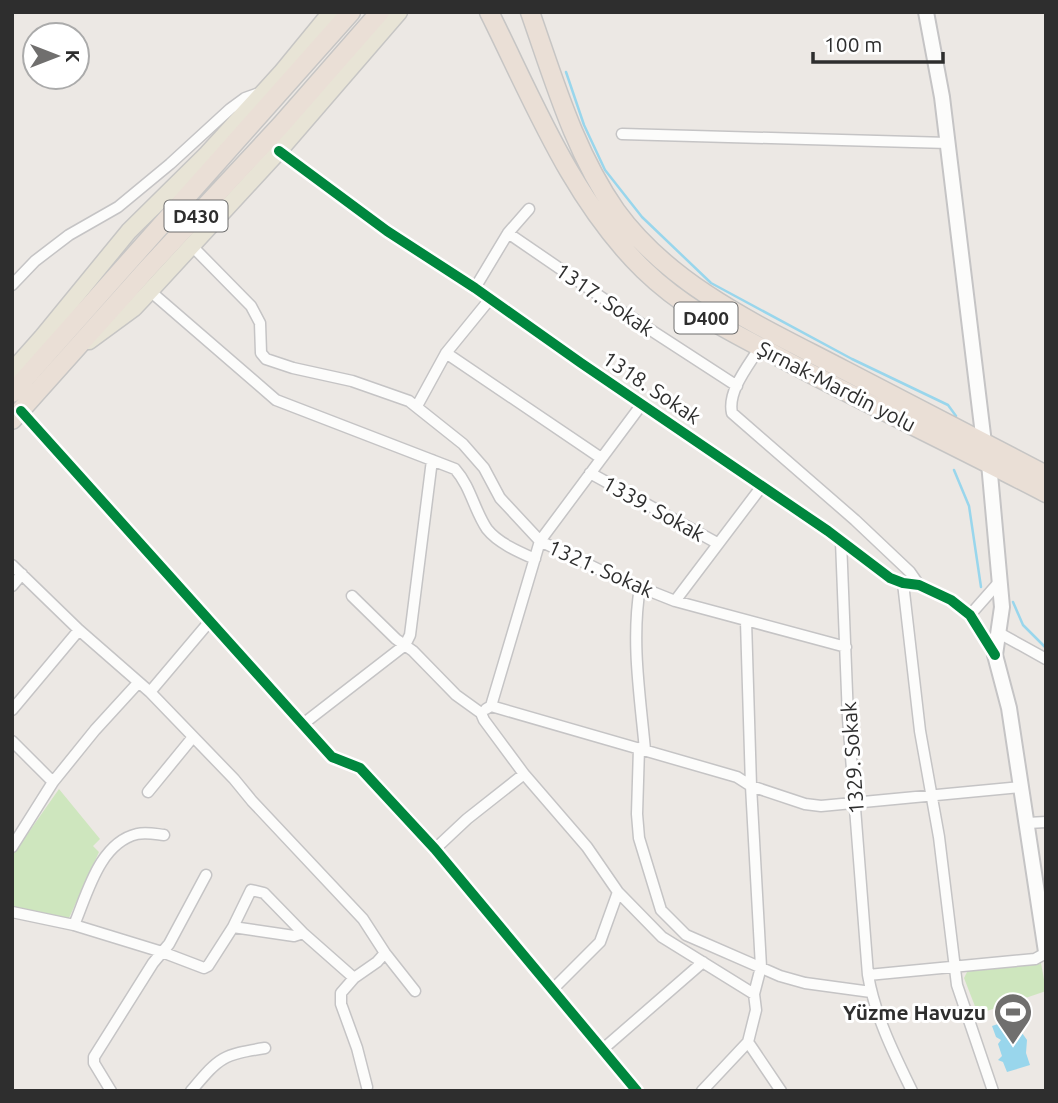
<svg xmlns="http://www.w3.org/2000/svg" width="1058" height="1103" viewBox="0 0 1058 1103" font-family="Ubuntu,sans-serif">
<rect width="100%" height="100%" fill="#ece8e4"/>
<path fill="#cee6be" d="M 59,789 L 100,839 L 93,846 L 99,852 L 69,918 L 61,919 L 12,909 L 12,856 Z
M 1041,963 L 1046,991 L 978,1014 L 964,978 L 968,970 Z"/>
<path fill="#99d6ec" d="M 1016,1018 L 1020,1030 L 1027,1040 L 1026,1053 L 1030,1065 L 1007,1072 L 1003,1062 L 998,1060 L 1002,1056 L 998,1044 L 1001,1040 L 996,1037 L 992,1026 Z"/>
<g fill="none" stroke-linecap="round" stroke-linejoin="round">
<path stroke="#99d6ec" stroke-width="2.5" d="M 566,72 L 584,125 L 605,170 L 642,217 L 711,283 L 852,359 L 948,405 L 956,416
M 954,470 L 969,506 L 981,587
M 1013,602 L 1023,625 L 1046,648"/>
<defs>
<path id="street" d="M 622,134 L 948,143
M 279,151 L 387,231 L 475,288 L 581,363 L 828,531 L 890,578 L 903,583 L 919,585 L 951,600 L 970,615 L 995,655
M 508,233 L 623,312 L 737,386
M 192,246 L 251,306 L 260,323 L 261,353 L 266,359 L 293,368 L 352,381 L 409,401 L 463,444 L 484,468 L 500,498 L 540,541 L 612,576 L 675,601 L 846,647
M 12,285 L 35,261 L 69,235 L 118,207 L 170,164 L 230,109 L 245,98 L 259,93
M 475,288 L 508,233 L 529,209
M 150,291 L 276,400 L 455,469 C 471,487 474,510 487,529 C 498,543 519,552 535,559
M 760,347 C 749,365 727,391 732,413 L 855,520 L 910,572 L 919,585
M 446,353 L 601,458
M 417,406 L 446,353 L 490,299
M 21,411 L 332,757 L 360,768 L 435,849 L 637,1091
M 590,473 L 717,543
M 841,541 L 848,718 L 868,975 C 875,1016 894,1054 912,1091
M 12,565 L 79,630 L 150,692 L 234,779 L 252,801 L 363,919 L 385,953 L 415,991
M 903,583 L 920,731 L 939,837 L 957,985 L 993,1091
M 12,586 L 22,574
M 640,587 C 631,642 640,695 645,750
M 352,596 L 396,639 L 413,651 L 456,695 L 481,713 L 484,720 L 524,774 L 587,847 L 618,892 L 662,937 L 754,994
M 675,601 L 762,486
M 970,615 L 1000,581
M 999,633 L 1046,659
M 150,692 L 210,621
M 491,706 L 737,777 L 751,786 L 805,804 L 821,806 L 1021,787
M 486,709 L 491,706 L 540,541 L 642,404
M 12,710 L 79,630
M 303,724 L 405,645 L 410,635 L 432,460
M 12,741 L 53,782
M 639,748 L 637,814 L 639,838 L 661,910 L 686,935 L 780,976 L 805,983 L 871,992
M 148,792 L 193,737
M 1028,823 L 1046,822
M 12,847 L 53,782 L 95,730 L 138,683
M 435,849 L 467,819 L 524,774
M 12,912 L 74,925 L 162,952 L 204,968 L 208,966 L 233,927 L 251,890 L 264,893 L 303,933 L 354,978
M 74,925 C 87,895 99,843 137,834 C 146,832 155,834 164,835
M 233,927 L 294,936 L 303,933
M 868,975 L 1035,959 L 1046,953
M 553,989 L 600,942 L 618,892
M 748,1042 L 781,1091
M 603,1049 L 703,962
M 367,1087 L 357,1048 L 341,1004 L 341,993 L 354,978 L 377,962 L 385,953
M 111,1091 L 94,1063 L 94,1057 L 153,963 L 169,944 L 206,875
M 191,1091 C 220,1057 221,1055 265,1048
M 702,1091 L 748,1042 L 756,1010 L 754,994 L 761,967 L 751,786 L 746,621"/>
<path id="secondary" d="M 926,12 L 942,97 L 984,443
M 989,463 L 1002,607 L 995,655 L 1009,708 L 1046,952"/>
<path id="primary" d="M 89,341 L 134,308 L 150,291 L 279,151 L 399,12
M 12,371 L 43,336 L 129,231 L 207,154 L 281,73 L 331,12"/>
<path id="highway" d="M 489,12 C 533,100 572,200 644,270 C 685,310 732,332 781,358 C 869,405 958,447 1046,493
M 530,12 C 554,80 574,151 616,211 C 672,288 762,327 844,370 C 911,405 978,440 1046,475
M 12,393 L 351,12
M 12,420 L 147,269 L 281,125 L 380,12"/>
</defs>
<use href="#street" stroke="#c5c4c5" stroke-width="13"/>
<use href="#secondary" stroke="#c5c4c5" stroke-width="18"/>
<use href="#primary" stroke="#c6c5c4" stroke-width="19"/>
<use href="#highway" stroke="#c6c5c4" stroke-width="21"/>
<use href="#street" stroke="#fcfcfb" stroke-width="10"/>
<use href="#secondary" stroke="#fcfcfb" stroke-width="14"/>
<use href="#primary" stroke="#e8e4d6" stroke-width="16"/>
<use href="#highway" stroke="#eadfd6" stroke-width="18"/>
<defs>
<path id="cycleway" d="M 279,151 L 387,231 L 475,288 L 581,363 L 828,531 L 890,578 L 903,583 L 919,585 L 951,600 L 970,615 L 995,655
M 21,411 L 332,757 L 360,768 L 435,849 L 637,1091"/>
</defs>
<use href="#cycleway" stroke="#fff" stroke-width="15"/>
<use href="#cycleway" stroke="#00873e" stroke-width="10"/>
</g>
<defs>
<symbol id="stadium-pin" viewBox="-11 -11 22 30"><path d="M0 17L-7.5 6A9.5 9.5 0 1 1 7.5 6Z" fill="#706f6e" stroke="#fff"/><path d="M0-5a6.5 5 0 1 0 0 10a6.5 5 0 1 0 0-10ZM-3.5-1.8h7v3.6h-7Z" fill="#fff"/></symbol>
</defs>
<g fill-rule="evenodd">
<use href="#stadium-pin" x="991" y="990" width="44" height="60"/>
</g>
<g text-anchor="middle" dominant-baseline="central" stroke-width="6" stroke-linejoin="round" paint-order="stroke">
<g fill="#fff" stroke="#6d6d6d" stroke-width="2">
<rect x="164.5" y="200.5" width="63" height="31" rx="5"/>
<rect x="674.5" y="302.5" width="63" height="31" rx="5"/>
</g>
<g font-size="19" font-weight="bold" fill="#2e2e2e">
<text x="196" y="216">D430</text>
<text x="706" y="318">D400</text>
</g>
<g font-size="21" fill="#2e2e2e" stroke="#fff">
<text transform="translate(605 299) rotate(34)">1317. Sokak</text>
<text transform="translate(837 386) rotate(27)">Şırnak-Mardin yolu</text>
<text transform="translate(652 387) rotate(34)">1318. Sokak</text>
<text transform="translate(654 508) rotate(29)">1339. Sokak</text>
<text transform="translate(601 568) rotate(24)">1321. Sokak</text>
<text transform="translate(852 758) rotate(-94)">1329. Sokak</text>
</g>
<g font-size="21" font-weight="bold" fill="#2e2e2e" stroke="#fff" text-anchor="end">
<text x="986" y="1012">Yüzme Havuzu</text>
</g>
</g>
<rect width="1058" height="1103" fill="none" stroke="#2e2e2e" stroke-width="28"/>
<g transform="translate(56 56) rotate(90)"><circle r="33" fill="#ffffff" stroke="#ababab" stroke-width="2"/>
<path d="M0-5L12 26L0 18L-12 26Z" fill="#706f6e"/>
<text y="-10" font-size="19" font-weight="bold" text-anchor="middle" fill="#2e2e2e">K</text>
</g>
<path d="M813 52v10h130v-10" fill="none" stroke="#2e2e2e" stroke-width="3.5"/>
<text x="824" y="52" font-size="21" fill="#2e2e2e" stroke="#ffffff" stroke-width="5" paint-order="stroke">100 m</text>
</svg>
